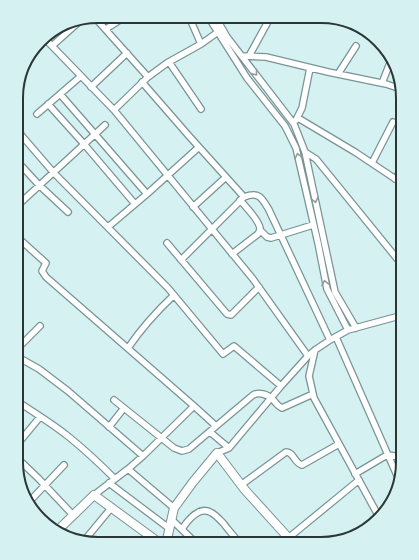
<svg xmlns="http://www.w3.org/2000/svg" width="419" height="560" viewBox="0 0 419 560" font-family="Roboto,sans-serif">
<rect width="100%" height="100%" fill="#d5f1f2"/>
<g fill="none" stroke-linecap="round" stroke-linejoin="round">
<defs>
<path id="minor" d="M 209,18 L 247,78 L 285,126 L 296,148 L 318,243 L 327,289 L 348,330
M 216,18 L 227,37 L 294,124 L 305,152 L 335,292 L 356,328
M 190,19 L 201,44
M 81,20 L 52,46 L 114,110 L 253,279 L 308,356
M 97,20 L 148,77 L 114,110
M 106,29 L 120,20
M 43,37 L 52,46
M 242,56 L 266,57 L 328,72 L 386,84 L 401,89
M 249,56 L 270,18
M 169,62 L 201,109
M 338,74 L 356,46
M 148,77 L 167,63 L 201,44 L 218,32
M 142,82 L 189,136 L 244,197 L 181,260
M 382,83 L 392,58
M 91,87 L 127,53
M 60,94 L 147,194 L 199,147
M 48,104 L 84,144 L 135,204
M 37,114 L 81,76
M 298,118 L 355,152 L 403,184
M 296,120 L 302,108 L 310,68
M 17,128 L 22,136 L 53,172 L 168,288 L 223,354 L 234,346 L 281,386
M 305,152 L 316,159 L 403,266
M 17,161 L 39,185 L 68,212
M 372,163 L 393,122
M 395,179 L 403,168
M 244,197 C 259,191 262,198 269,210 L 330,340
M 17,206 L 105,125
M 193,207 L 226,177
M 108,227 L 147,194
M 260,230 L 267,237 L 271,238 L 313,225
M 16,236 L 46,263 L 42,271 L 46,277 L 194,406 L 143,456 L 128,469
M 167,243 L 227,314 L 231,315 L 259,287
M 232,254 L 258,234 C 259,232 260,231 260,228 C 259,220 245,206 240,200
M 336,337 L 399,480
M 128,348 C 141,329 156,312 174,295
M 16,350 L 40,326
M 315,350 L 309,376 L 314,398 L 379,517
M 16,356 L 39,369 L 68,391 L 143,456
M 114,400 L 174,448 L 182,451 L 189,449 L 253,395 C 259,392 267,394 272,399 C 276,402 277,406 282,408 L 313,394
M 20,403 C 36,414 53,424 69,437 C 85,450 100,464 115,479
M 194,406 L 216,426
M 109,427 L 124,408
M 210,432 L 229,448
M 16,446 L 40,417
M 217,453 L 229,448 L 281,386 L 308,356 L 315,350 L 330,340 L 348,330 L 403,315
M 16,457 L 38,478 L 73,515
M 355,474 L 387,455 L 403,457
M 109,483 L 170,529
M 241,485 L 286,452 C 294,452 294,463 302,465 L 339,444
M 94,495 L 128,469 L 174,508
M 28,503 L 64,465
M 377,515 L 385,512
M 171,519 L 197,544
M 182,529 C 188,520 200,505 212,513 C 217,516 220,520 224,524 C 229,531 235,537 240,544
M 354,536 L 358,532 L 370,525
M 83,542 L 112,507
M 281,544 L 359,480"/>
<path id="secondary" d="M 56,532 L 94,495 L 161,544
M 166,544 L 174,508 L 193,482 L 217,453 L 245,490 L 294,544"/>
</defs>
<use href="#minor" stroke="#7a9495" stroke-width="8"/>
<use href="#secondary" stroke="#7a9495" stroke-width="10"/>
<use href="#minor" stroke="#fff" stroke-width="5.5"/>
<use href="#secondary" stroke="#fff" stroke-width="8"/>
</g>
<defs><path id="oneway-chevron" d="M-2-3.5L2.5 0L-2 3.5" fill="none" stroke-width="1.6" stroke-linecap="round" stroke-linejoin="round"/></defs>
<g stroke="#959a9a">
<use href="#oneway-chevron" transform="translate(255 73) rotate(52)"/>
<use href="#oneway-chevron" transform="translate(298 156) rotate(-103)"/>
<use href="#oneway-chevron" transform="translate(315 200) rotate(78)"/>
<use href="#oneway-chevron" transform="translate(325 283) rotate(-102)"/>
</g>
<path d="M0 0H419V560H0ZM98 23H321A75 75 0 0 1 396 98V462A75 75 0 0 1 321 537H98A75 75 0 0 1 23 462V98A75 75 0 0 1 98 23Z" fill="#d5f1f2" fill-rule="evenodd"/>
<path fill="none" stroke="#2b3636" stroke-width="2" d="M98 23H321A75 75 0 0 1 396 98V462A75 75 0 0 1 321 537H98A75 75 0 0 1 23 462V98A75 75 0 0 1 98 23Z"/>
</svg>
